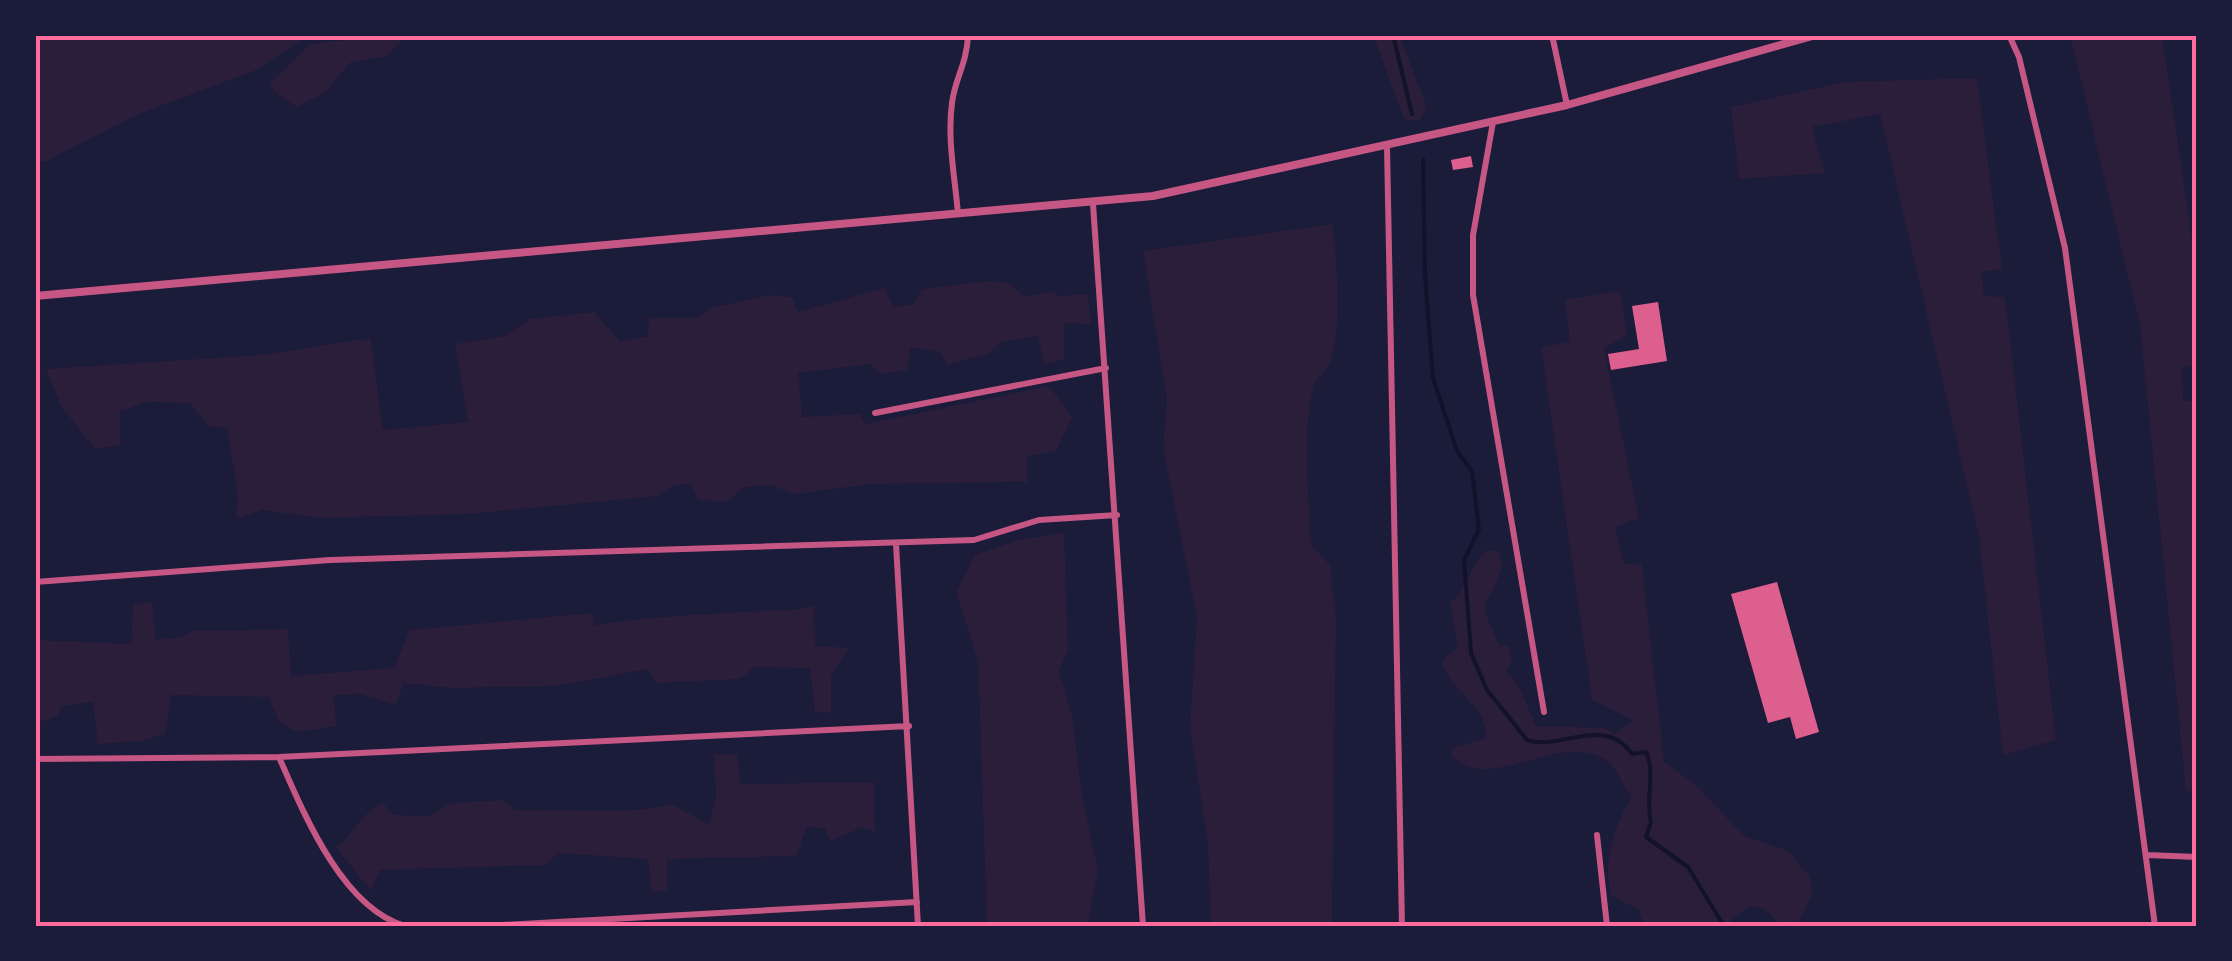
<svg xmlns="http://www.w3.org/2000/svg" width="2232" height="961" viewBox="0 0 2232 961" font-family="'Nunito Sans',sans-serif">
<rect width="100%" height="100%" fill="#1b1b3a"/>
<path fill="#2a1e3b" d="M 37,35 L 309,35 L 256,70 L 139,114 L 46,161 L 35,161 Z
M 349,35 L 407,35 L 387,56 L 349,63 L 326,92 L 297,107 L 274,92 L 270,83 L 310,44 L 347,40 Z
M 1373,35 L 1399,35 L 1427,107 L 1420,120 L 1405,121 Z
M 2070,35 L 2162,35 L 2197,272 L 2197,365 L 2182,367 L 2183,400 L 2197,402 L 2197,791 L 2186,791 L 2140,326 Z
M 1977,78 L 2002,269 L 1982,272 L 1984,296 L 2005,297 L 2056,740 L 2003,755 L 1979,537 L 1880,114 L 1812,127 L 1825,173 L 1739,179 L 1731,107 L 1845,82 Z
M 1332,224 C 1337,252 1342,339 1330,363 C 1326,372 1315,378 1313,389 C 1302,434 1309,498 1311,545 L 1330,565 L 1336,616 L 1332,926 L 1211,926 L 1208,844 L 1190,728 L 1197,617 L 1163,448 L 1167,400 L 1143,251 Z
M 989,281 L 1009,283 L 1025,297 L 1054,291 L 1057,296 L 1088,294 L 1091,324 L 1064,323 L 1064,359 L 1044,365 L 1038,336 L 1001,342 L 990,353 L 948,365 L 939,351 L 910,348 L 908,370 L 880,374 L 870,364 L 798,373 L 802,417 L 860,414 L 865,424 L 1049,386 L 1072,417 L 1056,451 L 1027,456 L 1027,482 L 870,484 L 796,494 L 769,485 L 744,487 L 727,502 L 698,500 L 690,483 L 675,485 L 658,496 L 469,514 L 320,518 L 263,510 L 236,519 C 241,485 231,463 227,428 L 208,426 L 190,403 L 148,402 L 120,411 L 120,445 L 95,449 L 61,406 L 46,369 L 261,355 L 371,338 L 383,430 L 468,422 L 455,344 L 505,336 L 530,319 L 594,312 L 620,342 L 648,336 L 649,318 L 697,318 L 711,308 L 769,295 L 792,297 L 798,312 L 884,288 L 894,307 L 913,304 L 922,289 Z
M 1620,291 L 1627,335 L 1604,348 L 1639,518 L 1615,527 L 1624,563 L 1642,565 L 1664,762 L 1695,784 L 1744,836 L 1789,851 L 1809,876 L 1813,892 L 1797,926 L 1778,924 C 1760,896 1745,905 1726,926 L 1644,926 L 1639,910 L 1612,896 C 1601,864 1614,824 1632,797 C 1622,786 1617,766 1605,759 C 1558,731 1488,796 1451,755 L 1452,748 L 1486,738 C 1489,705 1447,691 1442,661 L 1458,647 L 1450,603 C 1468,590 1469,564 1487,550 L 1499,552 L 1502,566 C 1488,614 1473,591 1500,645 L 1509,646 L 1512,662 L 1506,672 L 1519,686 L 1536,726 L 1604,728 L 1616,734 L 1632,720 L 1592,700 L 1541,347 L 1570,342 L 1565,300 Z
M 1064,533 L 1068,650 L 1059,670 L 1072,715 L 1082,796 L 1098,869 L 1088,926 L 987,926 L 978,661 L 956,592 L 975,555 L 1015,541 Z
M 152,602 L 156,640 L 181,637 L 192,631 L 288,629 L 291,676 L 394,668 L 410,630 L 592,613 L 595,626 C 648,615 706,615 760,611 C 781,609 792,612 814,606 L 815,646 L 849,648 L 831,675 L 831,713 L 815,712 L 810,668 L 755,667 L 739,679 L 656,683 L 648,669 L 555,686 L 452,688 L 404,683 L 395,705 L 360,694 L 334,695 L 336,726 L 297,732 L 279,722 L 269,697 L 171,695 L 165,734 L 141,741 L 98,744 L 93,702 L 61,706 L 58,715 L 44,722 L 35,715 L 35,640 L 131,644 L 133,604 Z
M 714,753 L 737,755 L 741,784 L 874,782 L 875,832 L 861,828 L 830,841 L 825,828 L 807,827 L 796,856 L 667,859 L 667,890 L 652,893 L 648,859 L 558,853 L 546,865 L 380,870 L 371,891 L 336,847 C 357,833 354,818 383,803 L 393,815 L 429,816 L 451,803 L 503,800 L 515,810 C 558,808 635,816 671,804 L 709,824 L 716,796 Z"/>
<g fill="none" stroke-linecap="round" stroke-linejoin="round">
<path stroke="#12122b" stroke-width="4" d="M 1393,35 L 1412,114
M 1423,159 L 1425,276 L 1433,378 L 1457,451 L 1472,471 L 1479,529 L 1464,560 L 1471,653 L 1487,690 L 1527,740 C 1562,751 1603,714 1632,754 L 1646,752 C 1656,773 1645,800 1651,822 L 1646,837 L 1688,867 L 1724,926
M 1760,926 L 1774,926"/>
</g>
<path fill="#dd5f8e" d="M 1471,156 L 1473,167 L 1453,170 L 1451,160 Z
M 1658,302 L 1667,361 L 1611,370 L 1608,354 L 1639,349 L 1632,306 Z
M 1777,582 L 1819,732 L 1796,739 L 1790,717 L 1768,723 L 1731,594 Z"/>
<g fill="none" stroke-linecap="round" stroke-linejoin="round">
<path stroke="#c65784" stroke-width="6" d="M 1552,35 L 1567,105
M 2009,35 L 2019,57 L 2065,248 L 2155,926
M 1493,122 L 1473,235 L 1473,295 L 1544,712
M 1387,147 L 1402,926
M 1093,204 L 1143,926
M 958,214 C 955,178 947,139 952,103 C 955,78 967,64 968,35
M 875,413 L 1106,368
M 896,544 L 918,926
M 35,582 L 330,560 L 974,540 L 1039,520 L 1117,515
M 279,757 C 303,812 342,908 405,926
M 35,759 L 279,757 L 909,726
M 1597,835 L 1607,926
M 2147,855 L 2197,857
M 484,926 L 917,902"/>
<path stroke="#c65784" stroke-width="8" d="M 35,296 L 1153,196 L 1567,105 L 1816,35"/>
</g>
<rect width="2232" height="961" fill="none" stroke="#1b1b3a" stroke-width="75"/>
<rect x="38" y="38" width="2156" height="886" fill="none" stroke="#ff6b9d" stroke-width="4"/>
</svg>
